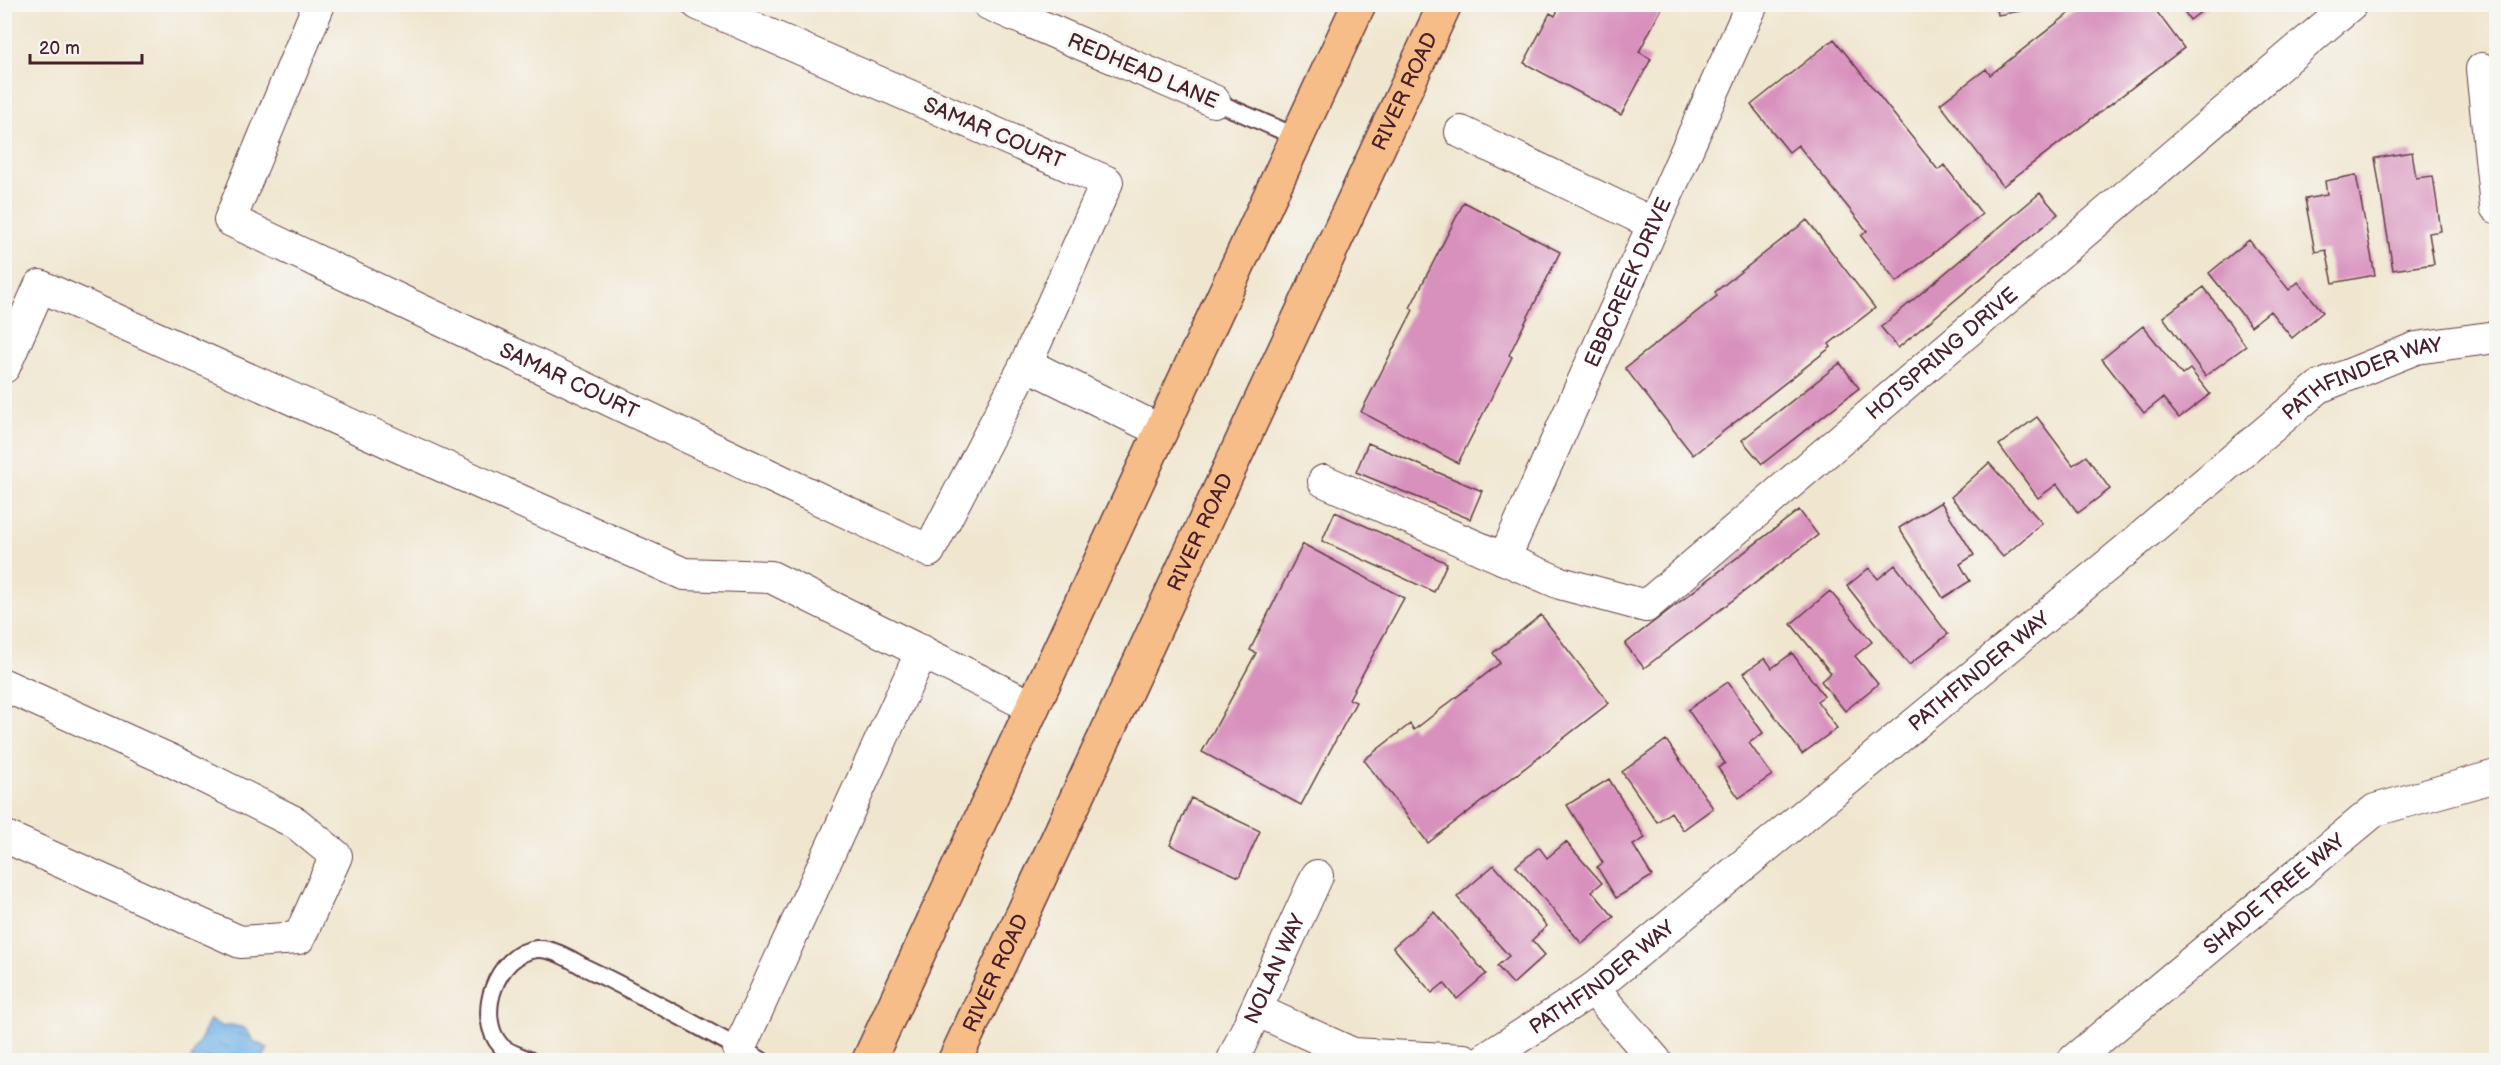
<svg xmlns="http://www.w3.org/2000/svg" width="2501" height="1065" viewBox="0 0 2501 1065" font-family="'Balsamiq Sans',sans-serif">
<defs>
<pattern id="water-ripples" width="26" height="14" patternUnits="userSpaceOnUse" patternTransform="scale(1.5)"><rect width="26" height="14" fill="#75b4e8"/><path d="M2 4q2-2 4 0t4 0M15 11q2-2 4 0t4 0" fill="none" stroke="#6292bc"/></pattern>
</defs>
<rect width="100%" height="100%" fill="#f6f6f2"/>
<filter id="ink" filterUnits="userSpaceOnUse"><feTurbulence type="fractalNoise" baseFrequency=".0167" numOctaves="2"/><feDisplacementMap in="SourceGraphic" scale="12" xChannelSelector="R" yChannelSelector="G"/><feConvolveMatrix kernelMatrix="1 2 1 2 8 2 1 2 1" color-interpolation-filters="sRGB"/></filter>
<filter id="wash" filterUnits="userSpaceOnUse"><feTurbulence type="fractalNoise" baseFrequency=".008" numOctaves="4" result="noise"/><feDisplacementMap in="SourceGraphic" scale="24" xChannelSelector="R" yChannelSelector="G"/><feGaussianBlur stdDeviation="1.35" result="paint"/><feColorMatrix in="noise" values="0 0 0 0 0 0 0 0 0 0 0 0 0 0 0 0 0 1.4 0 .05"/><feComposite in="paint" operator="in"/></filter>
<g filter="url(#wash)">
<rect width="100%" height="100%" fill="#f0e6cf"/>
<path fill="url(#water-ripples)" stroke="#606a8a" stroke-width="1.5" d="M 210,1020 L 223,1027 L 230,1025 L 241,1027 L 247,1030 L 253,1041 L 268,1048 L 262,1060 L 191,1059 Z"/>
<g id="blocks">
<path fill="#d891bd" d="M 1561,4 L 1664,4 L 1639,52 L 1651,59 L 1621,115 L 1524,63 L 1550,13 L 1555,16 Z
M 1996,4 L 2037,4 L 2037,8 L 1998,15 Z
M 2074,4 L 2151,4 L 2184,48 L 2003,186 L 1940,104 L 1986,69 L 1990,75 L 2076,8 Z
M 2179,4 L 2211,4 L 2190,20 Z
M 1834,39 L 1938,170 L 1944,165 L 1982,214 L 1897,282 L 1861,236 L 1867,231 L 1798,145 L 1789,152 L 1751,105 Z
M 2412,152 L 2416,178 L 2433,176 L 2441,231 L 2429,233 L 2434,264 L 2393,270 L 2375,158 Z
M 2356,175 L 2375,275 L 2333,283 L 2326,250 L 2315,252 L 2305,199 L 2327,195 L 2325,181 Z
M 2040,193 L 2058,214 L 1898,348 L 1881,327 Z
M 1464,202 L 1560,252 L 1509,355 L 1512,357 L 1458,463 L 1361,412 L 1413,310 L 1410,308 Z
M 1807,220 L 1875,308 L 1829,344 L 1831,347 L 1693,455 L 1625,368 L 1717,296 L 1715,292 Z
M 2249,240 L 2289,290 L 2298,282 L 2323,312 L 2292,338 L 2270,311 L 2251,326 L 2209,273 Z
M 2204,287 L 2246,346 L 2205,376 L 2163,317 Z
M 2143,326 L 2182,375 L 2190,369 L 2210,394 L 2179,418 L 2163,398 L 2144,413 L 2102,359 Z
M 1840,363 L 1859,388 L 1762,464 L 1742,440 Z
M 2037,417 L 2073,465 L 2086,456 L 2110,489 L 2078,513 L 2057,484 L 2038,498 L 1999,445 Z
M 1368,443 L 1482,491 L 1470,519 L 1356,472 Z
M 1989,463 L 2042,523 L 2003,557 L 1951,497 Z
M 1941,502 L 1974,555 L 1960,564 L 1970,581 L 1943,598 L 1899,528 Z
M 1799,510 L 1818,535 L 1644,668 L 1625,644 Z
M 1335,512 L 1447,563 L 1434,592 L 1322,541 Z
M 1303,544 L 1404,598 L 1349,699 L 1356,702 L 1301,805 L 1202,752 L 1256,653 L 1250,650 Z
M 1895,565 L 1948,634 L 1909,665 L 1847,586 L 1869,568 L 1878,579 Z
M 1830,591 L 1872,642 L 1855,656 L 1878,684 L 1845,711 L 1821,681 L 1831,673 L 1791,624 Z
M 1541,615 L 1609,703 L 1428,843 L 1364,760 L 1410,724 L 1414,730 L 1500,663 L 1493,653 Z
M 1792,653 L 1824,696 L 1817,701 L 1837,728 L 1802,754 L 1744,673 L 1765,658 L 1772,668 Z
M 1728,682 L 1763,733 L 1749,743 L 1772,775 L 1739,798 L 1718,768 L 1725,763 L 1688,710 Z
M 1666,740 L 1713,808 L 1683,830 L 1671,812 L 1657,822 L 1622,772 Z
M 1609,779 L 1645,838 L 1633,845 L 1652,876 L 1616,898 L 1597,867 L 1603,863 L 1567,805 Z
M 1191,798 L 1260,831 L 1239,877 L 1170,845 Z
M 1566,842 L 1602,883 L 1592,891 L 1614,917 L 1582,944 L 1516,866 L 1539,847 L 1547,858 Z
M 1494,865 L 1547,926 L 1532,940 L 1545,955 L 1513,984 L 1497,966 L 1509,956 L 1457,897 Z
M 1434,912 L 1486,974 L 1457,999 L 1444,983 L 1432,993 L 1393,947 Z"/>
</g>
</g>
<g filter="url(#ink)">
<use href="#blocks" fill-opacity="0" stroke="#633d44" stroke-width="1.5"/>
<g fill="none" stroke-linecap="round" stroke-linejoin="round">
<defs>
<path id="service" d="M 1214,101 L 1297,137
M 529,1060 C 521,1056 508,1053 501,1046 C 474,1017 496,953 537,949 C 554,948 573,961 588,969 C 647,997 704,1030 761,1060"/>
<g id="minor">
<path id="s1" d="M 319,4 L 230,220 L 929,551 L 1026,364 L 1107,182 L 698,4"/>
<path d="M 989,4 L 1214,101"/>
<path d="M 2482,69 L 2496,207"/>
<path d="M 1461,132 L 1654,224"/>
<path d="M 1026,364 L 1161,431"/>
<path d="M 4,367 L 40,286 L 684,574 L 771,577 L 1033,707"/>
<path id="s2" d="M 1324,481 L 1560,583 L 1646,606 L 2351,4"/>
<path id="s3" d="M 1504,559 L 1752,4"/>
<path d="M 4,685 L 172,761 L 296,823 L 336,856 L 299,938 L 240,942 L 4,836"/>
<path d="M 1593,989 L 1655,1060"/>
<path d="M 1256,1010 L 1353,1054 L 1464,1060"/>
<path d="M 739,1049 L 922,651"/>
<path id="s4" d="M 1233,1060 L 1317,876"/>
<path id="s5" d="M 1484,1060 L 1593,989 L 2125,551 L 2319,387 L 2416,348 L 2496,337"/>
<path id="s6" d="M 2074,1060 L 2375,810 L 2496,776"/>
</g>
<g id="primary">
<path d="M 869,1060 L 1359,4"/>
<path id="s7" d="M 955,1060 L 1445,4"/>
</g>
</defs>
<use href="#service" stroke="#633d44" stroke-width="20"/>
<use href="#minor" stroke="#633d44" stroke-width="34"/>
<use href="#primary" stroke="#633d44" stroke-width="36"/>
<use href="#service" stroke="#fff" stroke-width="16"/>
<use href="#minor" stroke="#fff" stroke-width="32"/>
<use href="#primary" stroke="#f7bd88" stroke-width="33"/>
</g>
</g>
<g text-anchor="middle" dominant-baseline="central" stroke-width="6" stroke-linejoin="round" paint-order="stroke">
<g font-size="21" fill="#4a1f2b" stroke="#f6f6f2">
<text transform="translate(1143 71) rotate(23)">REDHEAD LANE</text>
<text stroke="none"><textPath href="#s7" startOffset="1068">RIVER ROAD</textPath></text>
<text transform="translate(994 133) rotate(23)">SAMAR COURT</text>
<text stroke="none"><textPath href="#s3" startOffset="303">EBBCREEK DRIVE</textPath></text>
<text stroke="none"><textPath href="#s2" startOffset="735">HOTSPRING DRIVE</textPath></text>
<text stroke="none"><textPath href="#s1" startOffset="609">SAMAR COURT</textPath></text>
<text stroke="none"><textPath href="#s5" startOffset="1116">PATHFINDER WAY</textPath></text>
<text stroke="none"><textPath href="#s7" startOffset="582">RIVER ROAD</textPath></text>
<text stroke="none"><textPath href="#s5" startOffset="630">PATHFINDER WAY</textPath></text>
<text stroke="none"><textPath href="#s6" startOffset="260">SHADE TREE WAY</textPath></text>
<text stroke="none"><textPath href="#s4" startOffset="100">NOLAN WAY</textPath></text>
<text stroke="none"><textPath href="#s7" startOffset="96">RIVER ROAD</textPath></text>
<text stroke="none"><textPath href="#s5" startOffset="144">PATHFINDER WAY</textPath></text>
</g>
</g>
<rect width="2501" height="1065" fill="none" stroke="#f6f6f2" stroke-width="24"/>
<path d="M30 54v9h112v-9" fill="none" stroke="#4a1f2b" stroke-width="3"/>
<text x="39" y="54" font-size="18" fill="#4a1f2b" stroke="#f6f6f2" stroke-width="4.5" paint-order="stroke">20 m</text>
</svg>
